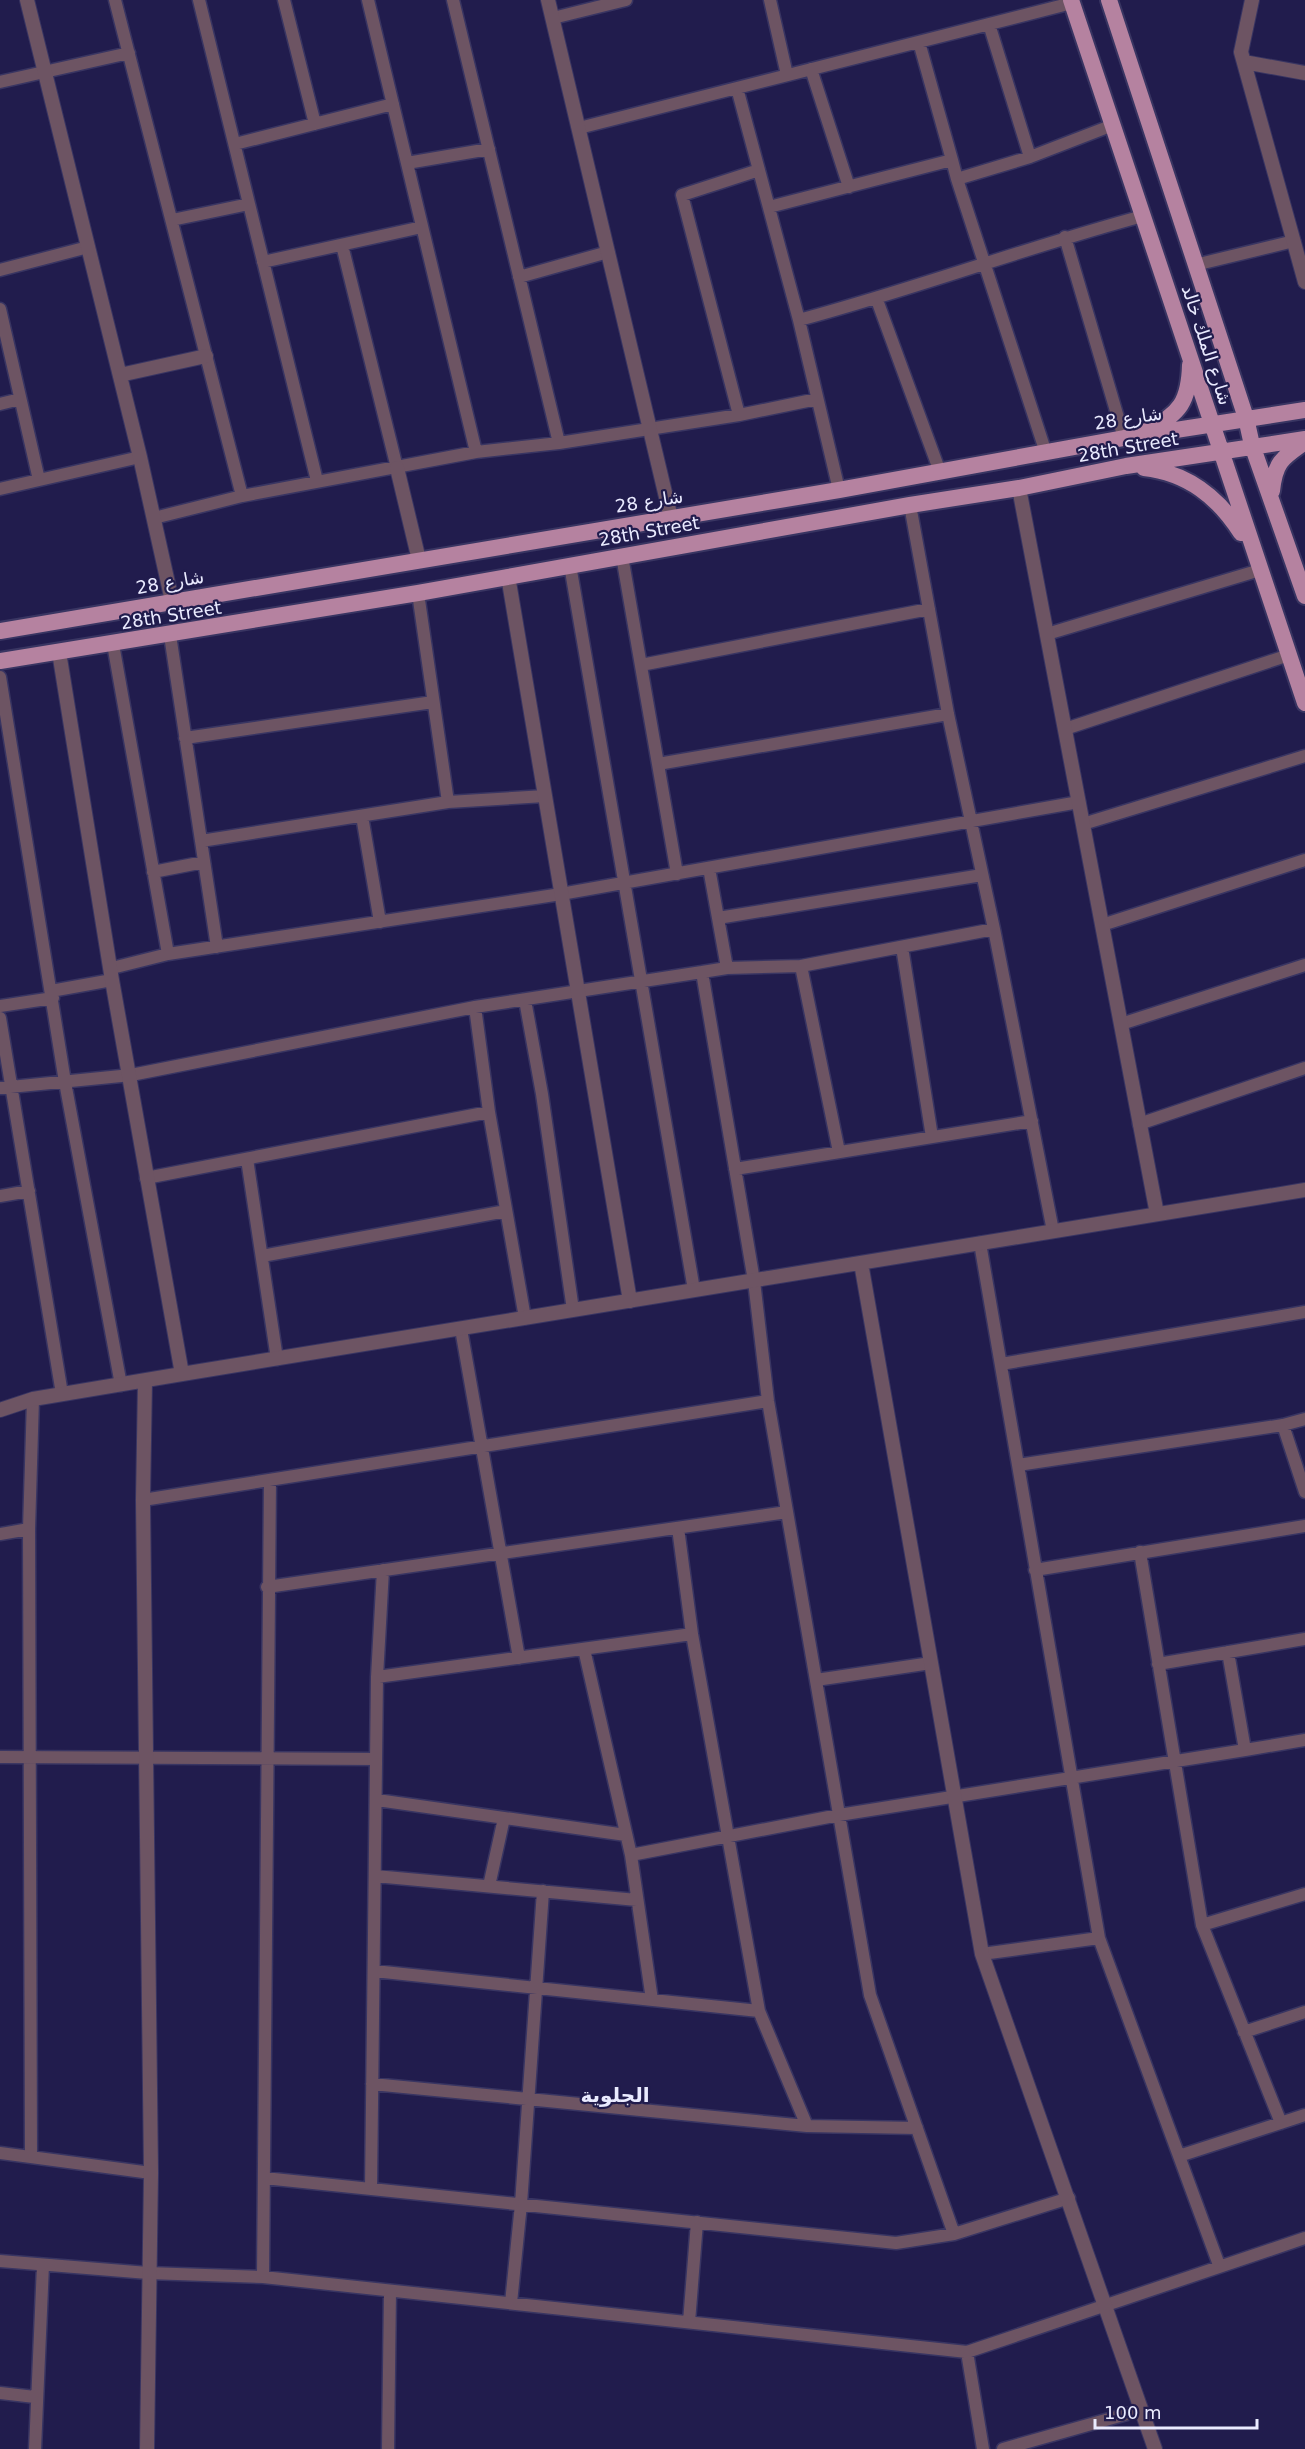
<svg xmlns="http://www.w3.org/2000/svg" width="1305" height="2449" viewBox="0 0 1305 2449" font-family="'DejaVu Sans',Cairo,sans-serif">
<rect width="100%" height="100%" fill="#211c4d"/>
<g fill="none" stroke-linecap="round" stroke-linejoin="round">
<defs>
<path id="minor" d="M 115,0 L 242,496
M 199,0 L 317,481
M 284,0 L 315,124
M 368,0 L 476,452
M 453,0 L 559,443
M 770,0 L 787,75
M 553,18 L 626,0
M 989,24 L 1030,157
M 919,42 L 952,160
M 811,69 L 849,187
M 0,82 L 129,53
M 737,88 L 799,320 L 839,490
M 579,128 L 1072,3
M 235,144 L 393,104
M 407,163 L 489,149
M 957,179 L 1046,453
M 769,207 L 952,160 L 957,179 L 1030,157 L 1113,125
M 172,220 L 249,204
M 1065,237 L 1124,438
M 342,245 L 397,468
M 263,262 L 422,227
M 1195,265 L 1294,241
M 0,270 L 88,247
M 519,277 L 608,252
M 877,300 L 940,472
M 0,309 L 39,480
M 799,320 C 915,289 1027,247 1143,216
M 0,404 L 20,399
M 739,415 L 682,195 L 759,170
M 0,489 L 140,457
M 910,505 L 948,714 L 994,929
M 154,518 L 242,496 L 476,452 L 559,443 L 739,415 L 817,399
M 622,556 L 677,874
M 570,565 L 694,1290
M 1047,634 L 1260,570
M 170,635 L 217,947
M 113,644 L 168,954
M 641,665 L 929,609
M 0,677 L 65,1082 L 121,1385
M 1065,729 L 1289,655
M 185,738 L 433,702
M 658,764 L 948,714
M 448,802 L 545,796
M 362,816 L 380,922
M 1083,824 L 1305,756
M 201,841 L 448,802 L 418,593
M 709,868 L 727,968
M 153,872 L 204,862
M 718,918 L 982,875
M 1102,925 L 1305,860
M 902,947 L 932,1137
M 801,966 L 839,1152
M 112,968 L 168,954 L 561,894 L 1079,802
M 702,972 L 727,968 L 801,966 L 994,929 L 1053,1231
M 51,991 L 112,980
M 525,1000 L 542,1094 L 573,1310
M 0,1006 L 53,998
M 475,1007 L 489,1112
M 0,1018 L 62,1394
M 1121,1024 L 1305,965
M 0,1088 L 131,1075 L 475,1007 L 702,972 L 754,1281 L 768,1401 L 870,1995 L 954,2234
M 1139,1124 L 1305,1068
M 247,1159 L 277,1359
M 735,1169 L 1032,1121
M 146,1178 L 489,1112 L 525,1318
M 0,1196 L 29,1191
M 980,1243 L 1099,1938 L 1219,2265
M 262,1256 L 506,1211
M 461,1329 L 519,1658
M 1001,1364 L 1305,1312
M 1283,1425 L 1305,1492
M 1018,1465 L 1283,1425 L 1305,1419
M 143,1500 L 768,1401
M 678,1528 L 692,1634 L 759,2011 L 807,2126
M 0,1534 L 29,1529
M 1140,1552 L 1202,1925 L 1281,2123
M 1035,1570 L 1305,1526
M 267,1587 L 787,1512
M 584,1649 L 631,1855 L 652,2000
M 1158,1664 L 1305,1639
M 377,1677 L 692,1634
M 816,1680 L 931,1663
M 1245,1750 L 1305,1740
M 0,1757 L 376,1759
M 377,1800 L 626,1835
M 631,1855 L 839,1815 L 1245,1750 L 1228,1652
M 375,1876 L 637,1900
M 489,1886 L 504,1818
M 1202,1925 L 1305,1894
M 982,1954 L 1099,1938
M 374,1971 L 759,2011
M 1244,2032 L 1305,2012
M 372,2084 L 807,2126 L 917,2128
M 0,2153 L 151,2173
M 1179,2156 L 1305,2115
M 31,2157 L 29,1529 L 33,1399
M 264,2178 L 896,2243 L 954,2234 L 1069,2198
M 371,2189 L 377,1677 L 383,1570
M 0,2261 L 148,2273 L 263,2277 L 967,2352 L 1305,2238
M 263,2277 L 270,1480
M 511,2303 L 521,2204 L 543,1891
M 689,2322 L 697,2222
M 967,2352 L 983,2449
M 0,2393 L 35,2397
M 35,2449 L 43,2265
M 388,2449 L 390,2291
M 1003,2449 L 1141,2410"/>
<path id="tertiary" d="M 27,0 L 140,457 L 172,601
M 548,0 L 671,518
M 1252,0 L 1241,52 L 1305,282
M 1244,62 L 1305,73
M 120,375 L 206,356
M 397,468 L 419,560
M 1019,488 L 1157,1214
M 508,576 L 630,1301
M 59,652 L 112,980 L 182,1374
M 861,1263 L 982,1954 L 1155,2449
M 145,1381 L 143,1500 L 151,2173 L 147,2449
M 0,1410 L 33,1399 L 182,1374 L 1305,1190"/>
<path id="primary" d="M 1071,0 L 1305,703
M 1109,0 L 1246,418 L 1252,445 L 1305,596
M 1148,430 C 1180,414 1189,401 1190,365
M 1144,468 C 1188,473 1218,497 1241,533
M 1272,491 C 1275,462 1282,458 1305,442
M 0,631 L 839,490 L 1124,438 L 1305,410
M 0,661 L 418,593 L 910,505 L 1019,488 L 1126,466 L 1305,439"/>
</defs>
<use href="#minor" stroke="#393562" stroke-width="15"/>
<use href="#tertiary" stroke="#393562" stroke-width="16"/>
<use href="#primary" stroke="#393562" stroke-width="20"/>
<use href="#minor" stroke="#6d5463" stroke-width="12"/>
<use href="#tertiary" stroke="#6d5463" stroke-width="14"/>
<use href="#primary" stroke="#b582a0" stroke-width="16"/>
</g>
<g text-anchor="middle" dominant-baseline="central" stroke-width="4.5" stroke-linejoin="round" paint-order="stroke">
<g font-size="18" fill="#eaebff" stroke="#211c4d">
<text transform="translate(1207 345) rotate(72)">شارع الملك خالد</text>
<text transform="translate(1128 418) rotate(-9)">شارع 28</text>
<text transform="translate(1128 447) rotate(-10)">28th Street</text>
<text transform="translate(649 501) rotate(-9)">شارع 28</text>
<text transform="translate(649 531) rotate(-10)">28th Street</text>
<text transform="translate(170 582) rotate(-10)">شارع 28</text>
<text transform="translate(171 615) rotate(-9)">28th Street</text>
</g>
<g font-size="20" font-weight="bold" fill="#eaebff" stroke="#211c4d">
<text x="615" y="2095">الجلوية</text>
</g>
</g>
<path d="M1095 2419v9h162v-9" fill="none" stroke="#eaebff" stroke-width="3"/>
<text x="1104" y="2419" font-size="18" fill="#eaebff" stroke="#211c4d" stroke-width="4.5" paint-order="stroke">100 m</text>
</svg>
